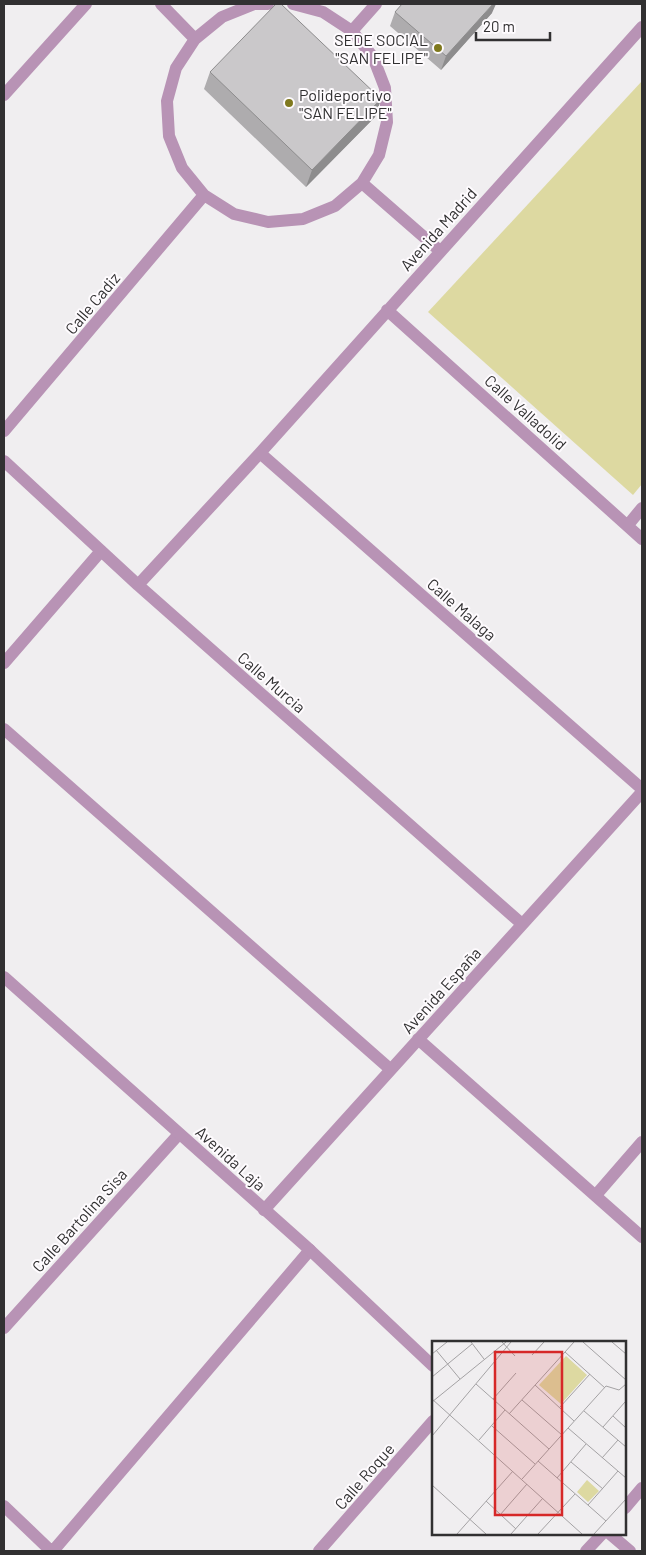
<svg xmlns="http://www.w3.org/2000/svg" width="646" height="1555" viewBox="0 0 646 1555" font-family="Barlow,sans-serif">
<rect width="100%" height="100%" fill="#f0eef0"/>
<path fill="#ddd9a1" d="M 642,81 L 642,484 L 633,495 L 428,312 Z"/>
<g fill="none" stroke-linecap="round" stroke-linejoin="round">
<path stroke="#b893b5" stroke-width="12" d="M 161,4 L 195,39
M 268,4 L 254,4 L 222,17 L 195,39 L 176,68 L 167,101 L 169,136 L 182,168 L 204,195 L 234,214 L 268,222 L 303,219 L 335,206 L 362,183 L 379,155 L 387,122 L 385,88 L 373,57 L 352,31 L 323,12 L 293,4
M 352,31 L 376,4
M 4,95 L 86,4
M 362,183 L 440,251
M 387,310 L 642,539
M 4,431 L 204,195
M 260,453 L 642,789
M 4,461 L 138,585 L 522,924
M 628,525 L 642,508
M 138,585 L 260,453 L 642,27
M 4,663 L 101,551
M 4,729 L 390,1069
M 418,1039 L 642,1237
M 596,1195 L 642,1142
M 264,1210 L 642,792
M 4,1328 L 179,1134
M 4,1506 L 51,1551
M 625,1508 L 642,1488
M 53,1551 L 310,1250
M 319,1551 L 433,1421
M 586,1551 L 602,1534"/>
<path stroke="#b893b5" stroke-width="12" d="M 4,977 L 310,1250 L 433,1366
M 610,1534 L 630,1551"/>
</g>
<path fill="#aeacae" d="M 395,12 L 492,13 L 441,70 L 390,26 Z
M 210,72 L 381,99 L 375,117 L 306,187 L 204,89 Z"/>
<path fill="#8d8c8d" d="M 493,4 L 496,4 L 492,13 L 441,70 L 446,56 Z
M 381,99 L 375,117 L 306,187 L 312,170 Z"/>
<path fill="#cac8ca" stroke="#8d8c8d" d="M 276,4 L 281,4 L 381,99 L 312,170 L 210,72 Z
M 402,4 L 493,4 L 446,56 L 395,12 Z"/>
<g fill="#7f791e" stroke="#fefbfe" stroke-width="2">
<circle cx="438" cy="48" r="5"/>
<circle cx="289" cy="103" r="5"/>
</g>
<g text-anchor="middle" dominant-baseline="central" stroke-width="4" stroke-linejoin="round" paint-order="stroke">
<g font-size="16" fill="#313031" stroke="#fefbfe" text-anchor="end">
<text x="428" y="39">SEDE SOCIAL<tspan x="428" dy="18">"SAN FELIPE"</tspan></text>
<text x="299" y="94" text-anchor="start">Polideportivo<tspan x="299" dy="18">"SAN FELIPE"</tspan></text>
</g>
<g font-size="16" fill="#313031" stroke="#fefbfe">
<text transform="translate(438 229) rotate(-48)">Avenida Madrid</text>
<text transform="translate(92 303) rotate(-50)">Calle Cadiz</text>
<text transform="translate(526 412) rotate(42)">Calle Valladolid</text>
<text transform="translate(462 609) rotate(41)">Calle Malaga</text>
<text transform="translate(272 682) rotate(41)">Calle Murcia</text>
<text transform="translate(441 990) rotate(-48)">Avenida España</text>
<text transform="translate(231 1158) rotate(42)">Avenida Laja</text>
<text transform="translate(79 1220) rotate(-48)">Calle Bartolina Sisa</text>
<text transform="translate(364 1476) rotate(-49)">Calle Roque</text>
</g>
</g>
<g transform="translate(432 1341)">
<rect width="194" height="194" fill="#f0eef0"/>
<path d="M 134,15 L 155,34 L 129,63 L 107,44 ZM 155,139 L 167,150 L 156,161 L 145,151 Z" fill="#ddd9a1"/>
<path fill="none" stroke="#a4a2a4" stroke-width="1" d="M 39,1 L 52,18M 70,1 L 83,15M 151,1 L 194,39M 180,1 L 194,13M 4,9 L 28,38M 133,11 L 173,47M 0,13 L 15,1M 100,14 L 112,1M 0,36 L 40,3M 44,43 L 117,108M 103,44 L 142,80M 0,58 L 150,193M 61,58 L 84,32M 90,59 L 130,94M 0,61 L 74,1M 128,66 L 158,33M 152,70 L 194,106M 77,73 L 142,1M 181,75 L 194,87M 60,85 L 103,123M 171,86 L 193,61M 136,87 L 194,137M 0,95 L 79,1M 47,99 L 73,69M 170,117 L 186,99M 106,120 L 174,180M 139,121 L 171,148M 125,137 L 154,103M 90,138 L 174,45 L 187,49 L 194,43M 0,144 L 54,193M 54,160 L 84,188M 156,164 L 186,130M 68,174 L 95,143M 25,193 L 81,130M 79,193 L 111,157M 106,193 L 143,153M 162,193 L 194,158"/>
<path fill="#d62828" fill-opacity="0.15" stroke="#d62828" stroke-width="2.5" d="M 63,11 L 130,11 L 130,174 L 63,174 Z"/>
<rect width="194" height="194" fill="none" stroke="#313031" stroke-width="2.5"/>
</g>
<rect width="646" height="1555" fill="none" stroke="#313031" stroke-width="10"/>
<path d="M476 32v8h74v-8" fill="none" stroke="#313031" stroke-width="2.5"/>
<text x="483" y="32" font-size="15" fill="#313031" stroke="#fefbfe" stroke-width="4" paint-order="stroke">20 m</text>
</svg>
